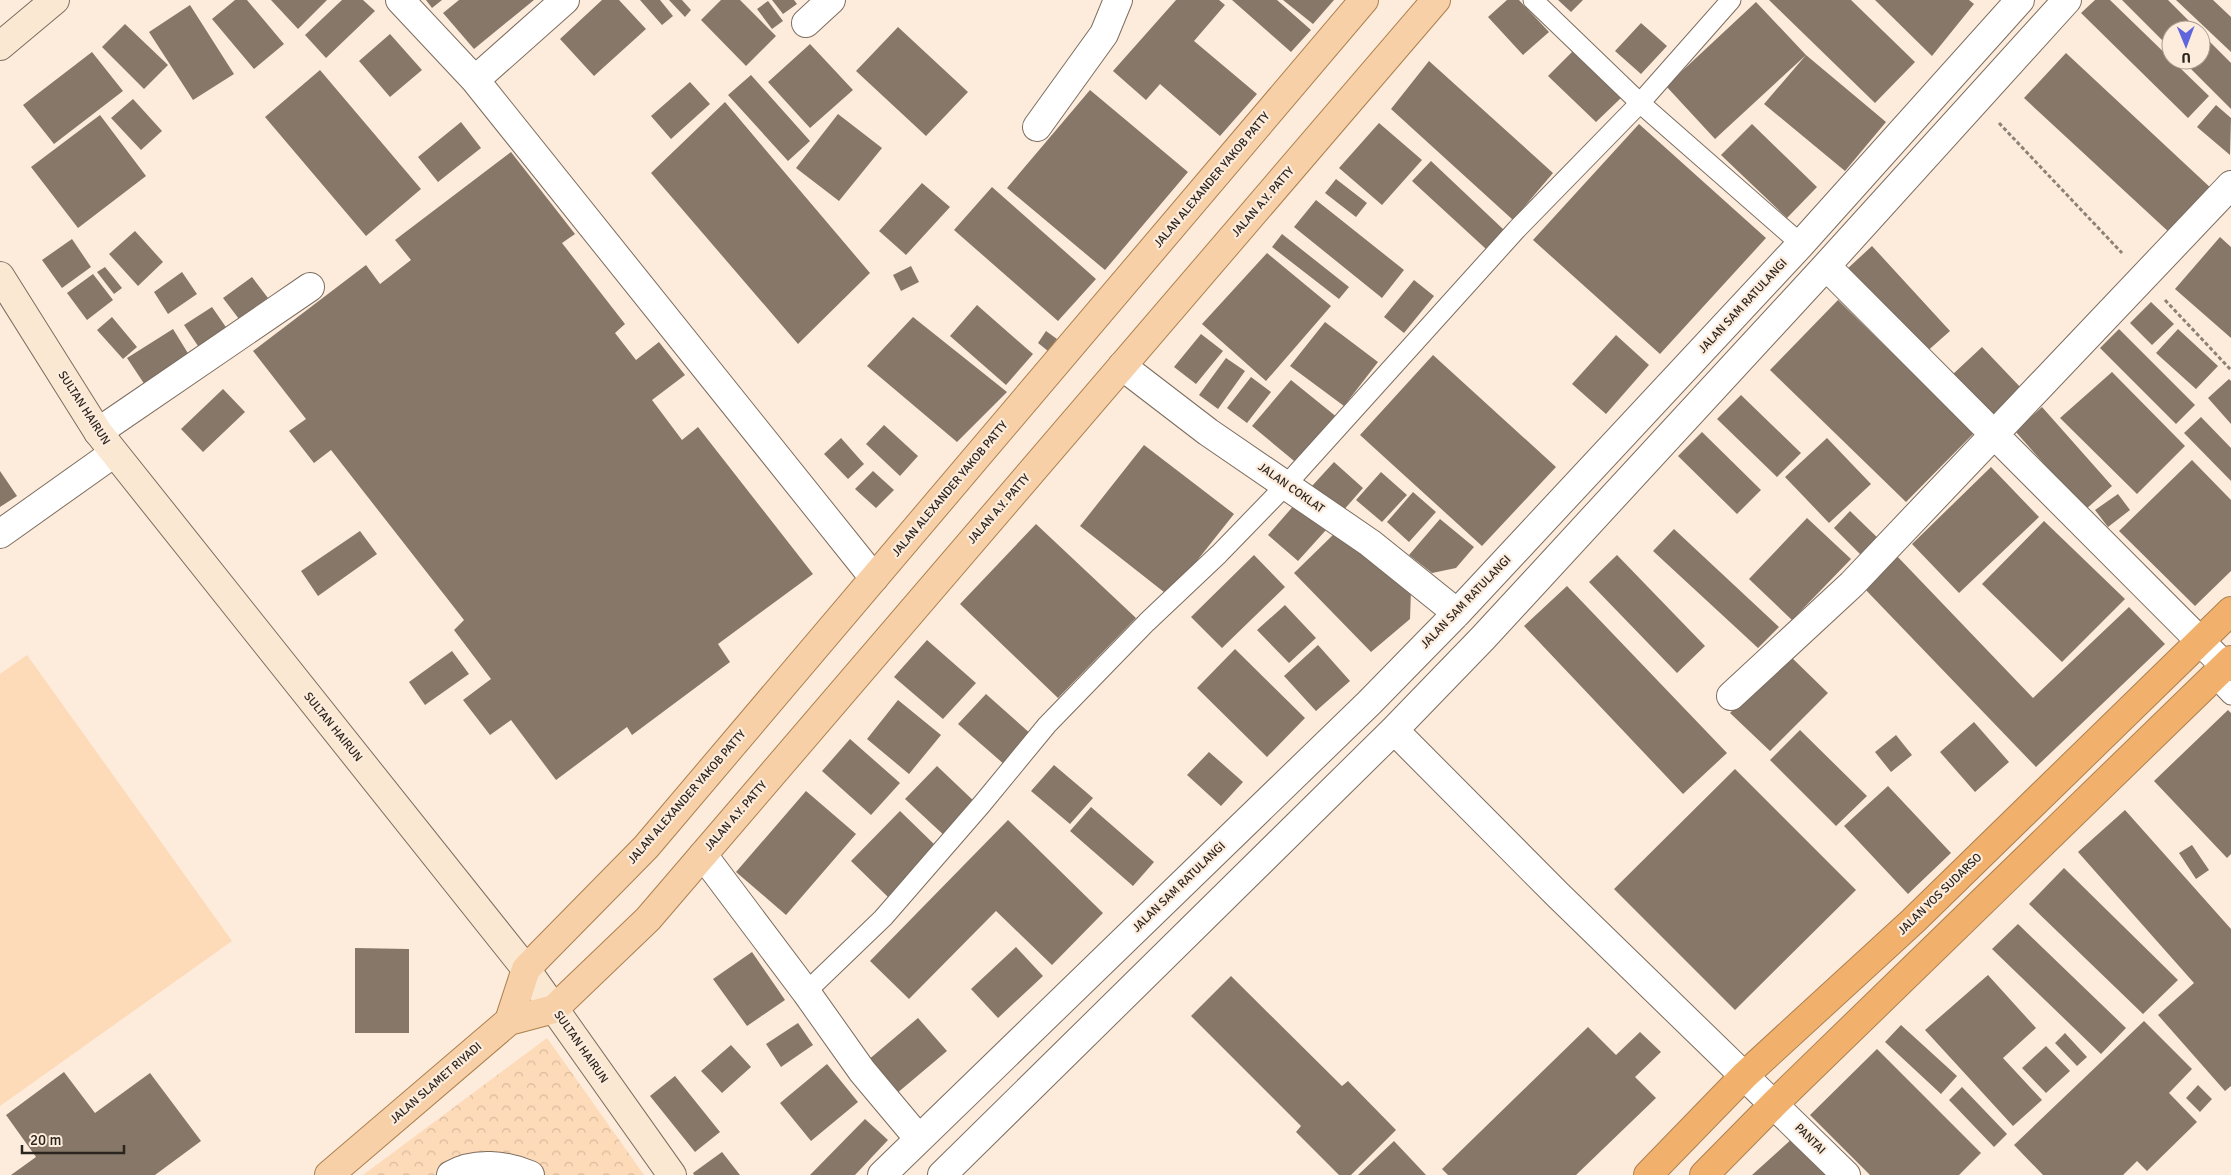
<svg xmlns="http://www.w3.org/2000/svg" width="2231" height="1175" viewBox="0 0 2231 1175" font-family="Signika,sans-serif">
<defs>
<pattern id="forest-crowns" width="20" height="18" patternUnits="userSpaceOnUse" patternTransform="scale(1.25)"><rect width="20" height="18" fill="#fddab8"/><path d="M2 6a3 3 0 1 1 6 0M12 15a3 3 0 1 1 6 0" fill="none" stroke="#d9bb9e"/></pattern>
</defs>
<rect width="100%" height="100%" fill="#fdecdc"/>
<path fill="#fddab8" d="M 27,655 L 232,941 L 0,1106 L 0,674 Z"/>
<path fill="url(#forest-crowns)" d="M 547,1038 L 644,1175 L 363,1175 Z"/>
<path fill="#867768" d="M 235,0 L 247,0 L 284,44 L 254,69 L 212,19 Z
M 271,0 L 327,0 L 298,29 Z
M 342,0 L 363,0 L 375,11 L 326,58 L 305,35 Z
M 426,0 L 442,0 L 432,8 Z
M 459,0 L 534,0 L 474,49 L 443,13 Z
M 602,0 L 619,0 L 646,29 L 594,76 L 560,39 Z
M 640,0 L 660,0 L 673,16 L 662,25 Z
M 669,0 L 682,0 L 691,10 L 685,17 Z
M 721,0 L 740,0 L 776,36 L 746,66 L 701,20 Z
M 772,0 L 794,0 L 797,4 L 783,14 Z
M 1176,0 L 1219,0 L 1225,5 L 1194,41 L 1257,94 L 1220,136 L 1160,84 L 1146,100 L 1113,71 Z
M 1232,0 L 1277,0 L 1311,30 L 1291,52 Z
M 1283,0 L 1334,0 L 1313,24 Z
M 1507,0 L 1519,0 L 1549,32 L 1523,55 L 1488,17 Z
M 1558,0 L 1583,0 L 1571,12 Z
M 1769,0 L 1851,0 L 1915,62 L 1875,103 Z
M 1875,0 L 1969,0 L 1974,4 L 1932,56 Z
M 2095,0 L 2110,0 L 2209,96 L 2188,118 L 2081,13 Z
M 2122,0 L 2168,0 L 2198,30 L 2171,30 L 2171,49 Z
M 2176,0 L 2213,0 L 2231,17 L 2231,52 Z
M 768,1 L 783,21 L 772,29 L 757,9 Z
M 1756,2 L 1806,55 L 1715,139 L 1666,86 Z
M 190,5 L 234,74 L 193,100 L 149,32 Z
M 1641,23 L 1667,46 L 1641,74 L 1615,51 Z
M 125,24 L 168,65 L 144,89 L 102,47 Z
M 898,27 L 968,92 L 926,136 L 856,71 Z
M 2201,33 L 2231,63 L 2231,109 L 2182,60 L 2201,60 Z
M 390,34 L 422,70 L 390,97 L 359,61 Z
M 810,44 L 853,90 L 810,128 L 768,82 Z
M 1573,51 L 1621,98 L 1596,122 L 1548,76 Z
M 92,52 L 123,91 L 54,144 L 23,105 Z
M 2066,53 L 2213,190 L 2171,234 L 2024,98 Z
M 1806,55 L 1886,122 L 1845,171 L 1764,104 Z
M 1429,61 L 1553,173 L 1513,220 L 1391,109 Z
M 320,70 L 421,189 L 366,236 L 265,117 Z
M 751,75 L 810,141 L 788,161 L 728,95 Z
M 690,82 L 710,104 L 671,139 L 651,116 Z
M 1090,90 L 1188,172 L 1105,270 L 1007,188 Z
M 133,99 L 162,131 L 141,150 L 111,118 Z
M 725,102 L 870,273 L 798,344 L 651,173 Z
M 2216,105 L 2231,118 L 2230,155 L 2197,127 Z
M 838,114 L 882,148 L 839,201 L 796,168 Z
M 100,115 L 146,176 L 78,228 L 31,167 Z
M 461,122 L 481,148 L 438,182 L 418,157 Z
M 1379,123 L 1422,160 L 1382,205 L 1339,168 Z
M 1639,124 L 1766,238 L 1660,354 L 1533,240 Z
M 1752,124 L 1817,187 L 1787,218 L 1721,155 Z
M 511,152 L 575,234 L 562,243 L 625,324 L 615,333 L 636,360 L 659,342 L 685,375 L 652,400 L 682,440 L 698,427 L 813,574 L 718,644 L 730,662 L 632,735 L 627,727 L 556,780 L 511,720 L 490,735 L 463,700 L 491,679 L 454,630 L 464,620 L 331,450 L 314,463 L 289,431 L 306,419 L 253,351 L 366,265 L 380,284 L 411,260 L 395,240 Z
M 1431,161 L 1504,230 L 1486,249 L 1412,181 Z
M 1336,179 L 1367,203 L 1356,217 L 1325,193 Z
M 922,183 L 950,207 L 906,255 L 879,231 Z
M 992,187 L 1096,279 L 1058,321 L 954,230 Z
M 1316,200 L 1404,270 L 1382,298 L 1294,227 Z
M 135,231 L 163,262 L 138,286 L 109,254 Z
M 1282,234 L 1349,287 L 1339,299 L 1272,247 Z
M 2220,237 L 2231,247 L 2231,338 L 2175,289 Z
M 72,239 L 91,267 L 62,288 L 42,260 Z
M 1872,246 L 1950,331 L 1924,354 L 1846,270 Z
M 1267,253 L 1331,306 L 1266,381 L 1202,324 Z
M 911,266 L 919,282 L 901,291 L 893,275 Z
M 105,267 L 122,288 L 114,294 L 97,272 Z
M 182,272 L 197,294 L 168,314 L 154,292 Z
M 93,274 L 113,300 L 87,320 L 67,293 Z
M 252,277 L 268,298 L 239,319 L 223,298 Z
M 1414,280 L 1434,296 L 1404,333 L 1384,317 Z
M 1838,300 L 1974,433 L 1906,502 L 1770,370 Z
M 2151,302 L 2174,324 L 2152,345 L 2130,323 Z
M 977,305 L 1033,354 L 1006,385 L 950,336 Z
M 212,307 L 230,333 L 202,352 L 184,325 Z
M 112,317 L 137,347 L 123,359 L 97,330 Z
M 913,317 L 1007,392 L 957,442 L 867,366 Z
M 1325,322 L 1378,362 L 1344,406 L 1290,366 Z
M 173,329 L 194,363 L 149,391 L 127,358 Z
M 2119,329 L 2195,405 L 2176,424 L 2100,348 Z
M 2178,329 L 2218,366 L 2196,389 L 2156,353 Z
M 1046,331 L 1057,339 L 1048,351 L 1038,343 Z
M 1201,334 L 1223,351 L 1196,384 L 1174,367 Z
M 1616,335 L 1649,365 L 1606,414 L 1572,384 Z
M 1982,347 L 2023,390 L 1992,419 L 1952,375 Z
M 1433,355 L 1556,467 L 1482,546 L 1360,435 Z
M 1226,358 L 1245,371 L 1218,409 L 1199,395 Z
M 2112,372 L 2185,446 L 2137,494 L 2060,418 Z
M 1251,377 L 1271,392 L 1247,423 L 1227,408 Z
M 2229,379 L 2231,381 L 2231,424 L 2208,398 Z
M 1291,380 L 1338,418 L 1299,465 L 1252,426 Z
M 223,389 L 245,412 L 203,452 L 181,429 Z
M 1741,395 L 1801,453 L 1777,477 L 1717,419 Z
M 2042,407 L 2112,486 L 2085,510 L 2015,431 Z
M 2201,417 L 2231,448 L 2231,481 L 2184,433 Z
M 884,425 L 918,456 L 900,476 L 866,444 Z
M 1702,432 L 1761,490 L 1737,514 L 1678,456 Z
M 841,438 L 864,464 L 848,479 L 824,454 Z
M 1827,438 L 1871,484 L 1829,523 L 1785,477 Z
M 1144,445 L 1234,514 L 1169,596 L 1080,526 Z
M 2192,460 L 2231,500 L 2231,571 L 2195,606 L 2119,531 Z
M 1334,462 L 1363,488 L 1342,512 L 1312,486 Z
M 1991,467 L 2039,517 L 1959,593 L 1912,544 Z
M 0,471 L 17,496 L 0,507 Z
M 873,471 L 894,490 L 876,508 L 855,489 Z
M 1381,472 L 1407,495 L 1382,522 L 1356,500 Z
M 1413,492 L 1436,512 L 1409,542 L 1387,522 Z
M 2118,494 L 2130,510 L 2108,527 L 2095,510 Z
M 1296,503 L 1326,530 L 1298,561 L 1268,535 Z
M 1850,511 L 1884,544 L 1867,561 L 1834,528 Z
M 1807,518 L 1851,559 L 1792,620 L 1749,579 Z
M 1440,519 L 1474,547 L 1456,568 L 1432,573 L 1409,555 Z
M 2044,521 L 2125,599 L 2062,662 L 1982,584 Z
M 1036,524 L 1136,618 L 1058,698 L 960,604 Z
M 1674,529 L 1779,627 L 1758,648 L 1653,551 Z
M 360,531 L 377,554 L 318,596 L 301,571 Z
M 1336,532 L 1411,590 L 1410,619 L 1371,652 L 1294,573 Z
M 1895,554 L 2033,698 L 2129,607 L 2165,644 L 2036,767 L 1862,586 Z
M 1254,555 L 1285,587 L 1222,648 L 1191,617 Z
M 1617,555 L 1705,646 L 1677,673 L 1589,582 Z
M 1567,586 L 1727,753 L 1683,794 L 1524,626 Z
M 1285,605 L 1316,638 L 1289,663 L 1257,630 Z
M 927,640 L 976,683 L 943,719 L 894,677 Z
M 1318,645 L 1350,681 L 1316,711 L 1284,676 Z
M 1235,649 L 1305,718 L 1267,757 L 1197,688 Z
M 452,651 L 469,674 L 425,705 L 409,682 Z
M 1788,654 L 1828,693 L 1770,751 L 1730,713 Z
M 986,694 L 1032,735 L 1005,765 L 958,724 Z
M 898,700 L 941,735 L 909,774 L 867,739 Z
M 2228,710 L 2231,713 L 2231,854 L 2227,858 L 2154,781 Z
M 1974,722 L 2009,762 L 1975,792 L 1940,752 Z
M 1800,730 L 1867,796 L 1836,826 L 1770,760 Z
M 1896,735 L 1912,755 L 1891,772 L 1875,752 Z
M 850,739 L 900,783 L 871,815 L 822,771 Z
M 1209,752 L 1243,782 L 1221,806 L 1187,775 Z
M 1054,765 L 1093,798 L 1070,824 L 1031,791 Z
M 937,766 L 978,805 L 947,838 L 905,799 Z
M 1735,769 L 1856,890 L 1735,1010 L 1614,889 Z
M 1888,786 L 1951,853 L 1908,894 L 1844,826 Z
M 806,791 L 856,834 L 786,915 L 736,872 Z
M 1091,807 L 1154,862 L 1133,886 L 1070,831 Z
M 2125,810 L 2231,929 L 2231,1086 L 2225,1091 L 2158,1015 L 2194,983 L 2078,852 Z
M 900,811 L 937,847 L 888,897 L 851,861 Z
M 1008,820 L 1103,913 L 1052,965 L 996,911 L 909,999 L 870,961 Z
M 2192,845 L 2209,870 L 2196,879 L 2179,853 Z
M 2064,868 L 2178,980 L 2143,1014 L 2029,904 Z
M 2018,924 L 2126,1028 L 2101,1054 L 1992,949 Z
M 1016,947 L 1043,976 L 998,1018 L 971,989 Z
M 355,948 L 409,949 L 409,1033 L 355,1033 Z
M 752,952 L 785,1000 L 747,1026 L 713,979 Z
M 1988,975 L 2036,1028 L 2003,1058 L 2042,1100 L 2013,1126 L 1925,1030 Z
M 1231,976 L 1342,1086 L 1348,1081 L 1396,1130 L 1351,1175 L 1339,1175 L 1296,1132 L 1301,1126 L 1191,1016 Z
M 918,1018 L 947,1051 L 896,1094 L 867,1061 Z
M 2144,1021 L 2192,1069 L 2169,1093 L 2197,1122 L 2147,1171 L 2137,1161 L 2123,1175 L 2043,1175 L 2014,1145 Z
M 798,1023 L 813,1045 L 781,1067 L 766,1044 Z
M 1901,1025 L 1957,1076 L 1941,1094 L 1885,1042 Z
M 1588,1027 L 1616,1055 L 1640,1032 L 1661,1052 L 1635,1077 L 1656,1098 L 1576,1175 L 1448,1175 L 1442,1169 Z
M 2065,1033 L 2087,1057 L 2077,1066 L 2055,1043 Z
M 731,1045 L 751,1067 L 722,1093 L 701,1071 Z
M 2046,1046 L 2070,1071 L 2046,1093 L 2022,1068 Z
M 1877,1049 L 1981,1153 L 1959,1175 L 1870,1175 L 1810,1115 Z
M 827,1064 L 858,1102 L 811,1141 L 780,1103 Z
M 64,1072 L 95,1113 L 150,1073 L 201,1141 L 155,1175 L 11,1175 L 36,1157 L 6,1115 Z
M 675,1076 L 720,1132 L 695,1152 L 650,1096 Z
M 2198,1085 L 2212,1099 L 2200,1112 L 2186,1098 Z
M 1962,1087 L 2007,1134 L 1994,1147 L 1949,1100 Z
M 865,1119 L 888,1140 L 855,1175 L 810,1175 Z
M 1794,1137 L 1830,1175 L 1752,1175 Z
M 1394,1141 L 1426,1175 L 1358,1175 Z
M 722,1152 L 740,1175 L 694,1175 L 693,1173 Z"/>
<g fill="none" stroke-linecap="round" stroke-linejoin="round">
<defs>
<path id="lane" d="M 1533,0 L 1640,103 L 1801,244
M 2214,677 L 2231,695
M 806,992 L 883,918 L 982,804 L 1047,725 L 1147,622 L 1219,554 L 1286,485 L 1517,229 L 1640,103 L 1731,0"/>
<path id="street" d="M 400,0 L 475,80 L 874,578
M 806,23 L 831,0
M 475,80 L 565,0
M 1037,127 L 1104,34 L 1118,0
M 1826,266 L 2225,666
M 1122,366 L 1208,432 L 1370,543 L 1457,613
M 98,432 L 310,287
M 0,534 L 114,453
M 1731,696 L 1852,584 L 2231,185
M 1394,730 L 1558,895 L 1846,1175
M 703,855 L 806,992 L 862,1071 L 919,1139
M 451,1175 C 475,1161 506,1165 530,1175
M 882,1175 L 1369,703 L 1457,613 L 1801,244 L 2020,0
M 942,1175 L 1394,730 L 1483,638 L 1826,266 L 2067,0"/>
<path id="secondary" d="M 0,46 L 55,0
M 0,276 L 98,432 L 526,969 L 672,1175"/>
<path id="primary" d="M 509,1021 L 526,969 L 646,847 L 1364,0
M 329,1175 L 509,1021 L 554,1009 L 648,919 L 1436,0"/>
<path id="highway" d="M 1648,1175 L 1745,1075 L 1913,921 L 2231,611
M 1704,1175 L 1774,1104 L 2231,660"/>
</defs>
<use href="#lane" stroke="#7c6d5f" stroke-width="21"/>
<use href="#street" stroke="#7c6d5f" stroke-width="30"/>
<use href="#secondary" stroke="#7c6d5f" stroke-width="30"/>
<use href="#primary" stroke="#ac8051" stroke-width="30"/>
<use href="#highway" stroke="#ac8051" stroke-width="30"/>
<path stroke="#8d8277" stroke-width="3" stroke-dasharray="4 2.5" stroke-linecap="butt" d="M 1999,123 L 2122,253
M 2165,300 L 2231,370"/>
<use href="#lane" stroke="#fff" stroke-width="19"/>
<use href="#street" stroke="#fff" stroke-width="28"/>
<use href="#secondary" stroke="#fbe8d3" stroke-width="28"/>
<use href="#primary" stroke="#f7d0a7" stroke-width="28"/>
<use href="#highway" stroke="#f1b16c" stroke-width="28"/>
</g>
<g text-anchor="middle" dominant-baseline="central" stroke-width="4.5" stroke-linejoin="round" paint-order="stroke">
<g font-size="12" fill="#2b251f" stroke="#fdecdc">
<text transform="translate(1212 180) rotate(-50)">JALAN ALEXANDER YAKOB PATTY</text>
<text transform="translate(1263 202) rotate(-49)">JALAN A.Y. PATTY</text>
<text transform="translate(1743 306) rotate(-47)">JALAN SAM RATULANGI</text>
<text transform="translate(84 408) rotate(57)">SULTAN HAIRUN</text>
<text transform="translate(1291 488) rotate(35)">JALAN COKLAT</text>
<text transform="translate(950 489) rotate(-50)">JALAN ALEXANDER YAKOB PATTY</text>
<text transform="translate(999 509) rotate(-49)">JALAN A.Y. PATTY</text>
<text transform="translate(1466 602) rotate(-46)">JALAN SAM RATULANGI</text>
<text transform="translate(333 727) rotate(51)">SULTAN HAIRUN</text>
<text transform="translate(687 797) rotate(-49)">JALAN ALEXANDER YAKOB PATTY</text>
<text transform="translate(736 816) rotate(-49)">JALAN A.Y. PATTY</text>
<text transform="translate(1179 887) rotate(-44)">JALAN SAM RATULANGI</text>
<text transform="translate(1940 894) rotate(-44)">JALAN YOS SUDARSO</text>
<text transform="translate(581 1047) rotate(55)">SULTAN HAIRUN</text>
<text transform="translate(436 1083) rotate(-41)">JALAN SLAMET RIYADI</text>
<text transform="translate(1810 1139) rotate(45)">PANTAI</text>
</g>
</g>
<g transform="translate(2186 45) rotate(179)"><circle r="24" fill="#fdecdc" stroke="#a99c90"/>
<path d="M0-4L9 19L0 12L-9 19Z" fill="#5f65dd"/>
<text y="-8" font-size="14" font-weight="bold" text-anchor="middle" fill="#2b251f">U</text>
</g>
<path d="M22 1145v8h102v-8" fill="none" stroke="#2b251f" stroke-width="2.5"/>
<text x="30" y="1145" font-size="15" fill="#2b251f" stroke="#fdecdc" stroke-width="4" paint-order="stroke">20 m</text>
</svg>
